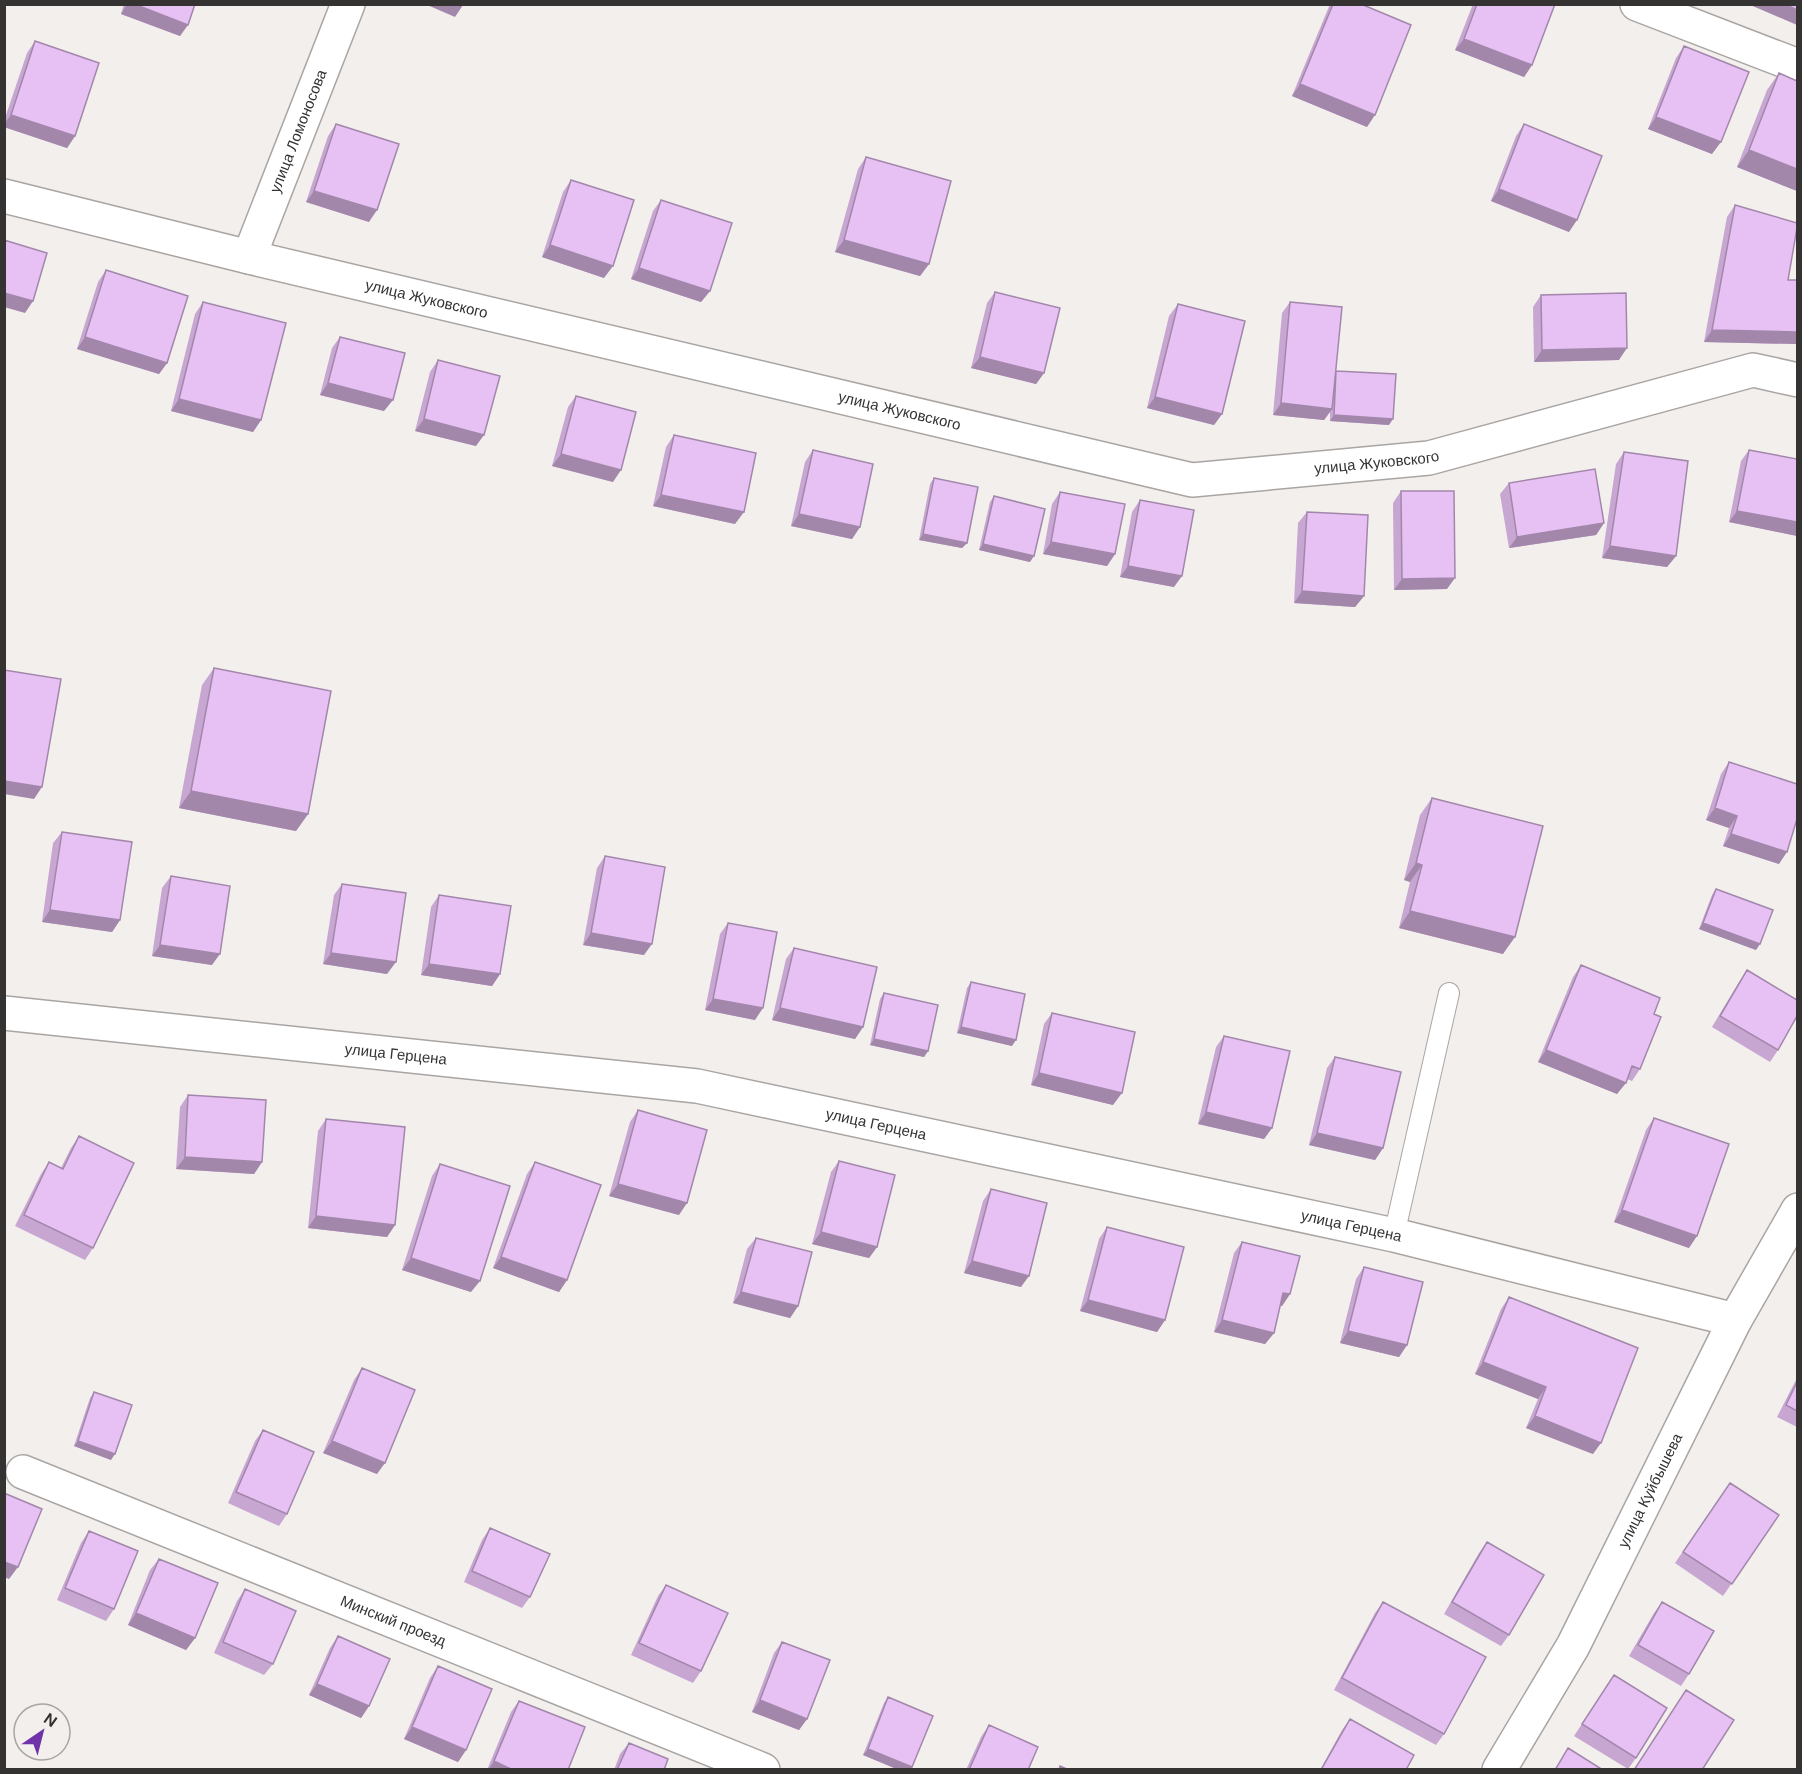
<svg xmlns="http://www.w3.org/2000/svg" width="1802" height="1774" viewBox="0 0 1802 1774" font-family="'DM Sans',sans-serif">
<rect width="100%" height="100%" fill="#f3efed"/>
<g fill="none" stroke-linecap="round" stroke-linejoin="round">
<defs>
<path id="service" d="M 1394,1235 L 1449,993"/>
<g id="minor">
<path d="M 1637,4 L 1798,66"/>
<path id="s1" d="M 4,196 L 249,257 L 1192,480 L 1429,458 L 1753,370 L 1798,380"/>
<path id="s2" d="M 249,257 L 348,4"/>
<path id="s3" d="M 4,1013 L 697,1086 L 1394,1235 L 1735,1320"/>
<path id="s4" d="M 23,1472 L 763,1770"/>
<path id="s5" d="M 1499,1770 L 1573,1646 L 1735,1320 L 1798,1210"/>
</g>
</defs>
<use href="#service" stroke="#a9a5a3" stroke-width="22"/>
<use href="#minor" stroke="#a9a5a3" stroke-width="36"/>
<use href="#service" stroke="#fff" stroke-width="20"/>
<use href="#minor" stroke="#fff" stroke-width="33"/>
</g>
<path fill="#c7a6d2" d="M 124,4 L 195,4 L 180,36 L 121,14 Z
M 1330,4 L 1361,4 L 1367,127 L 1292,96 Z
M 1473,4 L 1555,4 L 1532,65 L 1524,77 L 1455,50 Z
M 35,41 L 75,136 L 67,148 L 4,127 L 4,121 L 27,53 Z
M 1684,46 L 1712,154 L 1648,129 L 1676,58 Z
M 1779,73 L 1797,81 L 1797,191 L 1737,167 L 1767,90 Z
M 336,124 L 369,222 L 306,202 L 328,136 Z
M 1524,124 L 1569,232 L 1491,201 L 1516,136 Z
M 866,157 L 929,264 L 920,276 L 835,252 L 858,169 Z
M 571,180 L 604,278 L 542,257 L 563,192 Z
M 661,200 L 710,291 L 701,302 L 631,279 L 653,211 Z
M 1735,205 L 1788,280 L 1797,280 L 1797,344 L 1704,342 L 1727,217 Z
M 106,270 L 167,363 L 159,374 L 77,349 L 98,282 Z
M 995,292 L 1044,373 L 1036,384 L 971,368 L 987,303 Z
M 1541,295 L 1619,360 L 1534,362 L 1533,307 Z
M 203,302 L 261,420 L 253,432 L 171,411 L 195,314 Z
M 1290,302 L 1336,371 L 1389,425 L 1330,421 L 1330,412 L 1324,420 L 1273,415 L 1282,313 Z
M 1178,304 L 1222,414 L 1214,425 L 1147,408 L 1169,316 Z
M 340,337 L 384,411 L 320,395 L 332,348 Z
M 438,360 L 476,446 L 415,431 L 430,372 Z
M 576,396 L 613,482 L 552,466 L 568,407 Z
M 674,435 L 735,524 L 653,506 L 666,447 Z
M 813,450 L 860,527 L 852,539 L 791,526 L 805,462 Z
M 1749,450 L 1797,459 L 1797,536 L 1729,522 L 1741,461 Z
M 1624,452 L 1676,556 L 1667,567 L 1602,558 L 1616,464 Z
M 934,478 L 967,543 L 962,548 L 919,540 L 930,484 Z
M 1509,483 L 1604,523 L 1596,535 L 1509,548 L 1500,494 Z
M 1401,491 L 1447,589 L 1394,590 L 1393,503 Z
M 1060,492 L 1115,554 L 1107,566 L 1043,554 L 1052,504 Z
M 994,496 L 1030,562 L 979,550 L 990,502 Z
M 1140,500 L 1174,587 L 1120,577 L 1132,512 Z
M 1307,512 L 1364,596 L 1355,607 L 1294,603 L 1298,523 Z
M 214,668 L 308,814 L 296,831 L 179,808 L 202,685 Z
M 1729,762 L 1779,864 L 1723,846 L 1729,828 L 1706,820 L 1721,774 Z
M 1432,798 L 1503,954 L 1399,928 L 1410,882 L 1404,880 L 1420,815 Z
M 62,832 L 120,920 L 112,932 L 42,922 L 53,843 Z
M 605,856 L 644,955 L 583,945 L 597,868 Z
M 171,876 L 212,965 L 152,956 L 162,888 Z
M 342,884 L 387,974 L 323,964 L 334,895 Z
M 1716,889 L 1756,950 L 1699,929 L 1712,895 Z
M 439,895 L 500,974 L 492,986 L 421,975 L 431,907 Z
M 728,923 L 755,1020 L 705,1010 L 720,934 Z
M 794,948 L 863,1027 L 855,1039 L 772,1020 L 786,959 Z
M 1581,965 L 1654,1014 L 1640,1069 L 1632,1081 L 1627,1079 L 1617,1094 L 1538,1062 L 1573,977 Z
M 1747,970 L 1778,1050 L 1770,1062 L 1712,1027 L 1739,982 Z
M 971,982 L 1012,1046 L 957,1033 L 967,988 Z
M 884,993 L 928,1051 L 924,1057 L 870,1045 L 880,999 Z
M 1052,1013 L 1113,1105 L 1031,1085 L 1044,1024 Z
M 1224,1036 L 1272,1128 L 1264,1139 L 1198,1124 L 1216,1047 Z
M 1335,1057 L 1383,1148 L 1375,1160 L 1309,1145 L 1327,1068 Z
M 188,1095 L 262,1162 L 254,1174 L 176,1169 L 180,1107 Z
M 638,1110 L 679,1215 L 609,1196 L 630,1122 Z
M 1654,1118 L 1689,1248 L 1614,1222 L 1646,1130 Z
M 326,1119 L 395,1225 L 387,1237 L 308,1228 L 318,1131 Z
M 79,1136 L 93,1248 L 85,1260 L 15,1226 L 41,1174 L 49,1162 L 61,1168 L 71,1148 Z
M 839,1161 L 877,1247 L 869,1258 L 812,1244 L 831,1172 Z
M 535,1162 L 567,1280 L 559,1292 L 493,1268 L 527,1174 Z
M 440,1164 L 471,1292 L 402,1270 L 432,1176 Z
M 991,1189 L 1021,1287 L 964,1273 L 983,1201 Z
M 1107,1227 L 1165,1320 L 1157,1332 L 1080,1311 L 1099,1239 Z
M 756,1238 L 798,1306 L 790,1318 L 733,1303 L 747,1249 Z
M 1242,1242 L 1290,1294 L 1282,1306 L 1280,1306 L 1274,1333 L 1265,1344 L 1214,1332 L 1234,1253 Z
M 1364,1267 L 1407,1345 L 1399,1357 L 1340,1343 L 1356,1279 Z
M 1509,1297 L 1593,1454 L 1526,1428 L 1538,1399 L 1475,1374 L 1501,1309 Z
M 362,1368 L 377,1474 L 323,1453 L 354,1380 Z
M 1797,1378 L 1797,1427 L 1777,1417 Z
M 94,1392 L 111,1460 L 74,1446 L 90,1398 Z
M 263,1430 L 287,1514 L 279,1526 L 228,1503 L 255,1441 Z
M 1730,1483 L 1779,1515 L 1723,1596 L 1675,1563 Z
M 490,1528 L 530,1597 L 522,1608 L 464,1582 L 482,1540 Z
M 89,1531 L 114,1609 L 106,1621 L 57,1600 L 81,1543 Z
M 1487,1542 L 1509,1635 L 1501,1646 L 1444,1614 L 1479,1553 Z
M 159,1559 L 195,1638 L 186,1650 L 128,1625 L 150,1570 Z
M 666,1585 L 701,1671 L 693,1683 L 631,1655 L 658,1596 Z
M 245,1589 L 273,1664 L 264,1675 L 214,1653 L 237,1601 Z
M 1383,1602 L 1444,1734 L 1436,1745 L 1334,1690 L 1375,1613 Z
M 1662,1602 L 1689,1674 L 1681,1686 L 1629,1656 L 1654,1613 Z
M 338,1636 L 369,1706 L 361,1718 L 309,1695 L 330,1648 Z
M 782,1642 L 807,1719 L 799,1730 L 752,1712 L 774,1653 Z
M 438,1666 L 466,1750 L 458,1762 L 404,1739 L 430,1678 Z
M 1614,1675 L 1636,1758 L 1628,1769 L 1574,1736 Z
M 888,1697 L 912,1767 L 911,1770 L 899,1770 L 863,1755 L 884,1703 Z
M 519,1701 L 568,1770 L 487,1770 L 511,1712 Z
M 1350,1719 L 1406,1770 L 1320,1770 L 1342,1730 Z
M 989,1725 L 1028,1770 L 966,1770 L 981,1737 Z
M 629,1743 L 664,1770 L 614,1770 L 620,1754 Z"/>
<path fill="#a287ab" d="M 127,4 L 134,4 L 188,25 L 180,36 L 121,14 Z
M 425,4 L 461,4 L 463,5 L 455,17 Z
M 1748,4 L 1785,4 L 1797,10 L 1797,25 Z
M 1464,39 L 1532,65 L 1524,77 L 1455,50 Z
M 1300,84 L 1375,115 L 1367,127 L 1292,96 Z
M 11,115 L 75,136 L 67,148 L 4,127 L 4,124 Z
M 1656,117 L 1721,142 L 1712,154 L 1648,129 Z
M 1749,150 L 1797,169 L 1797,191 L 1737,167 Z
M 1499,189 L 1577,220 L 1569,232 L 1491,201 Z
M 314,191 L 377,210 L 369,222 L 306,202 Z
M 844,240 L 929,264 L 920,276 L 835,252 Z
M 550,245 L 613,266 L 604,278 L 542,257 Z
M 639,268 L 710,291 L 701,302 L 631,279 Z
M 4,293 L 33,301 L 25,313 L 4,307 Z
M 1712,330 L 1797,332 L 1797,344 L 1704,342 Z
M 85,337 L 167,363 L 159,374 L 77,349 Z
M 1627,348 L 1619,360 L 1534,362 L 1542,350 Z
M 980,357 L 1044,373 L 1036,384 L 971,368 Z
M 328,383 L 393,400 L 384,411 L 320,395 Z
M 1155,397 L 1222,414 L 1214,425 L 1147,408 Z
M 179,399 L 261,420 L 253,432 L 171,411 Z
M 1281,403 L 1332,409 L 1324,420 L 1273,415 Z
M 1334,415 L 1393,419 L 1389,425 L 1330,421 Z
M 424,419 L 484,435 L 476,446 L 415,431 Z
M 561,454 L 621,470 L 613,482 L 552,466 Z
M 661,495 L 744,512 L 735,524 L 653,506 Z
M 1737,511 L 1797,522 L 1797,536 L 1729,522 Z
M 799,514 L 860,527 L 852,539 L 791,526 Z
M 1604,523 L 1596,535 L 1509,548 L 1517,537 Z
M 923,534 L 967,543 L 962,548 L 919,540 Z
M 1051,542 L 1115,554 L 1107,566 L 1043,554 Z
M 983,544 L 1034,556 L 1030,562 L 979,550 Z
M 1610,546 L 1676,556 L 1667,567 L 1602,558 Z
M 1128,566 L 1182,576 L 1174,587 L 1120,577 Z
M 1455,578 L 1447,589 L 1394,590 L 1402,579 Z
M 1302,591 L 1364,596 L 1355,607 L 1294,603 Z
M 4,781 L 42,787 L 34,799 L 4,794 Z
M 191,791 L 308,814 L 296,831 L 179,808 Z
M 1715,808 L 1737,816 L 1729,828 L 1706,820 Z
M 1731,834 L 1787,852 L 1779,864 L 1723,846 Z
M 1416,863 L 1422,865 L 1410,882 L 1404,880 Z
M 50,910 L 120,920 L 112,932 L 42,922 Z
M 1410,911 L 1515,937 L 1503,954 L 1399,928 Z
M 1703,923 L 1760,944 L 1756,950 L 1699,929 Z
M 591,933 L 652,944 L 644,955 L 583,945 Z
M 160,945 L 220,954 L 212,965 L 152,956 Z
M 331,953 L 396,962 L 387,974 L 323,964 Z
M 429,964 L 500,974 L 492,986 L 421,975 Z
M 713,999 L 763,1008 L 755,1020 L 705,1010 Z
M 780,1008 L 863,1027 L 855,1039 L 772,1020 Z
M 961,1027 L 1016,1040 L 1012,1046 L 957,1033 Z
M 874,1039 L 928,1051 L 924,1057 L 870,1045 Z
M 1546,1050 L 1626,1083 L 1617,1094 L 1538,1062 Z
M 1039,1073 L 1122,1093 L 1113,1105 L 1031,1085 Z
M 1206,1112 L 1272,1128 L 1264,1139 L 1198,1124 Z
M 1317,1133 L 1383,1148 L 1375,1160 L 1309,1145 Z
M 185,1157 L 262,1162 L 254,1174 L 176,1169 Z
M 618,1184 L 687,1203 L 679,1215 L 609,1196 Z
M 1622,1210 L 1697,1236 L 1689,1248 L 1614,1222 Z
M 316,1216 L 395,1225 L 387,1237 L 308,1228 Z
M 821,1232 L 877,1247 L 869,1258 L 812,1244 Z
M 501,1257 L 567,1280 L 559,1292 L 493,1268 Z
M 411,1258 L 480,1281 L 471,1292 L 402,1270 Z
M 972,1261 L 1029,1276 L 1021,1287 L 964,1273 Z
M 741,1292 L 798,1306 L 790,1318 L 733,1303 Z
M 1283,1293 L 1290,1294 L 1282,1306 L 1275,1304 Z
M 1088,1300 L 1165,1320 L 1157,1332 L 1080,1311 Z
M 1222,1320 L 1274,1333 L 1265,1344 L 1214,1332 Z
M 1348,1331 L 1407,1345 L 1399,1357 L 1340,1343 Z
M 1483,1362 L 1546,1387 L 1538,1399 L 1475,1374 Z
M 1535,1416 L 1601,1443 L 1593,1454 L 1526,1428 Z
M 78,1441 L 115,1454 L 111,1460 L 74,1446 Z
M 332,1441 L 385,1463 L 377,1474 L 323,1453 Z
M 4,1562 L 18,1567 L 9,1579 L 4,1577 Z
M 136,1613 L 195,1638 L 186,1650 L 128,1625 Z
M 317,1684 L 369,1706 L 361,1718 L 309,1695 Z
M 760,1700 L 807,1719 L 799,1730 L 752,1712 Z
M 412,1727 L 466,1750 L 458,1762 L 404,1739 Z
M 868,1749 L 912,1767 L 911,1770 L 899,1770 L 863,1755 Z
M 494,1761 L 513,1770 L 488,1770 Z"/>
<path fill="#e7c1f4" stroke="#a287ab" stroke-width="1.5" d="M 134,4 L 195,4 L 188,25 Z
M 1333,4 L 1361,4 L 1411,25 L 1375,115 L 1300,84 Z
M 1477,4 L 1555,4 L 1532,65 L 1464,39 Z
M 1785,4 L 1797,4 L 1797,10 Z
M 35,41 L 99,63 L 75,136 L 11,115 Z
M 1684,46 L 1749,72 L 1721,142 L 1656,117 Z
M 1779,73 L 1797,81 L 1797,169 L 1749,150 Z
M 336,124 L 399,144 L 377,210 L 314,191 Z
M 1524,124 L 1602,156 L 1577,220 L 1499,189 Z
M 866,157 L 951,181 L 929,264 L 844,240 Z
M 571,180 L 634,200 L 613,266 L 550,245 Z
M 661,200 L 732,223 L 710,291 L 639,268 Z
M 1735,205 L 1797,223 L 1797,228 L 1788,280 L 1797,280 L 1797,332 L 1712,330 Z
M 4,240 L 47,253 L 33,301 L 4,293 Z
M 106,270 L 188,296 L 167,363 L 85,337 Z
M 995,292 L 1060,308 L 1044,373 L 980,357 Z
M 1626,293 L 1627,348 L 1542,350 L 1541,295 Z
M 203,302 L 286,323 L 261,420 L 179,399 Z
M 1290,302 L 1342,307 L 1332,409 L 1281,403 Z
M 1178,304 L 1245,321 L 1222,414 L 1155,397 Z
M 340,337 L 405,353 L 393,400 L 328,383 Z
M 438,360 L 500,376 L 484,435 L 424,419 Z
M 1336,371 L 1396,374 L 1393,419 L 1334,415 Z
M 576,396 L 636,412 L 621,470 L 561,454 Z
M 674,435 L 756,453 L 744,512 L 661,495 Z
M 813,450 L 873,464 L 860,527 L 799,514 Z
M 1749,450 L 1797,459 L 1797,522 L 1737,511 Z
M 1624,452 L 1688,461 L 1676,556 L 1610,546 Z
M 1595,469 L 1604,523 L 1517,537 L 1509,483 Z
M 934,478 L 978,487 L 967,543 L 923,534 Z
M 1401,491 L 1454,491 L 1455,578 L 1402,579 Z
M 1060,492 L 1125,504 L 1115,554 L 1051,542 Z
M 994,496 L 1045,509 L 1034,556 L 983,544 Z
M 1140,500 L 1194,510 L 1182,576 L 1128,566 Z
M 1307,512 L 1368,515 L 1364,596 L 1302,591 Z
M 214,668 L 331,691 L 308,814 L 191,791 Z
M 4,670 L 61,679 L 42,787 L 4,781 Z
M 1729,762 L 1797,784 L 1797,819 L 1787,852 L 1731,834 L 1737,816 L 1715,808 Z
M 1432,798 L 1543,826 L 1515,937 L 1410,911 L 1422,865 L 1416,863 Z
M 62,832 L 132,842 L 120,920 L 50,910 Z
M 605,856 L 665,867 L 652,944 L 591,933 Z
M 171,876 L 230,886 L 220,954 L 160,945 Z
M 342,884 L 406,893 L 396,962 L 331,953 Z
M 1716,889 L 1773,910 L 1760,944 L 1703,923 Z
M 439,895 L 511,906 L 500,974 L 429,964 Z
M 728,923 L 777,932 L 763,1008 L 713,999 Z
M 794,948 L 877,967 L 863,1027 L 780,1008 Z
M 1581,965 L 1660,998 L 1654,1014 L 1661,1017 L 1640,1069 L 1632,1066 L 1626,1083 L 1546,1050 Z
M 1747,970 L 1797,1000 L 1797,1016 L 1778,1050 L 1720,1016 Z
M 971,982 L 1025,994 L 1016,1040 L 961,1027 Z
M 884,993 L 938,1005 L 928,1051 L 874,1039 Z
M 1052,1013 L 1135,1032 L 1122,1093 L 1039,1073 Z
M 1224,1036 L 1290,1051 L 1272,1128 L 1206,1112 Z
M 1335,1057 L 1401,1072 L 1383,1148 L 1317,1133 Z
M 188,1095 L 266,1100 L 262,1162 L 185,1157 Z
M 638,1110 L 707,1130 L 687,1203 L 618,1184 Z
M 1654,1118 L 1729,1144 L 1697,1236 L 1622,1210 Z
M 326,1119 L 405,1127 L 395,1225 L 316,1216 Z
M 79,1136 L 134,1163 L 93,1248 L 24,1215 L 49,1162 L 63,1169 Z
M 839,1161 L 895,1175 L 877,1247 L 821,1232 Z
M 535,1162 L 601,1185 L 567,1280 L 501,1257 Z
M 440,1164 L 510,1186 L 480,1281 L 411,1258 Z
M 991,1189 L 1047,1203 L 1029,1276 L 972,1261 Z
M 1107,1227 L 1184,1247 L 1165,1320 L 1088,1300 Z
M 756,1238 L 812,1252 L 798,1306 L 741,1292 Z
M 1242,1242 L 1300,1256 L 1290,1294 L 1283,1293 L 1274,1333 L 1222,1320 Z
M 1364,1267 L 1423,1282 L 1407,1345 L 1348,1331 Z
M 1509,1297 L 1638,1348 L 1601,1443 L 1535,1416 L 1546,1387 L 1483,1362 Z
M 362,1368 L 415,1390 L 385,1463 L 332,1441 Z
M 1797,1382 L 1797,1411 L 1786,1405 Z
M 94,1392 L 132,1405 L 115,1454 L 78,1441 Z
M 263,1430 L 314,1452 L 287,1514 L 236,1492 Z
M 1730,1483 L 1779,1515 L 1732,1584 L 1683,1552 Z
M 4,1493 L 42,1509 L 18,1567 L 4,1562 Z
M 490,1528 L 550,1554 L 530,1597 L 472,1571 Z
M 89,1531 L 138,1551 L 114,1609 L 65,1588 Z
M 1487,1542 L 1544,1575 L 1509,1635 L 1452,1602 Z
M 159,1559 L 218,1583 L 195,1638 L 136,1613 Z
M 666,1585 L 728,1613 L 701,1671 L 639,1643 Z
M 245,1589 L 296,1611 L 273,1664 L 223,1642 Z
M 1383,1602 L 1486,1657 L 1444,1734 L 1342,1678 Z
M 1662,1602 L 1714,1631 L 1689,1674 L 1638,1645 Z
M 338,1636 L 390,1659 L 369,1706 L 317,1684 Z
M 782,1642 L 830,1660 L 807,1719 L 760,1700 Z
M 438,1666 L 492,1689 L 466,1750 L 412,1727 Z
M 1614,1675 L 1667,1708 L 1636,1758 L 1582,1724 Z
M 1686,1690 L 1734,1720 L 1702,1770 L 1634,1770 Z
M 888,1697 L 933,1716 L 912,1767 L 868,1749 Z
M 519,1701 L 585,1727 L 568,1770 L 513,1770 L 494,1761 Z
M 1350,1719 L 1414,1755 L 1406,1770 L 1321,1770 Z
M 989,1725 L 1038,1747 L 1028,1770 L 969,1770 Z
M 629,1743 L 668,1759 L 664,1770 L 617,1770 Z
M 1568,1748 L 1603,1770 L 1555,1770 Z
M 1060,1766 L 1069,1770 L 1059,1770 Z"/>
<g text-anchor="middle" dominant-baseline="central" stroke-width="6" stroke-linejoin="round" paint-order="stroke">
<g font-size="15" fill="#343332" stroke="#f3efed">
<text stroke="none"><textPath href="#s2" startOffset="135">улица Ломоносова</textPath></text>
<text stroke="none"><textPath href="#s1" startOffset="435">улица Жуковского</textPath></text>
<text stroke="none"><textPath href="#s1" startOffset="921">улица Жуковского</textPath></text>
<text stroke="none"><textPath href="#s1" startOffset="1407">улица Жуковского</textPath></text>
<text stroke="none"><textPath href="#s3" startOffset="394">улица Герцена</textPath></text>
<text stroke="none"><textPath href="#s3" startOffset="880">улица Герцена</textPath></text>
<text stroke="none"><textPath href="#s3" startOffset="1366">улица Герцена</textPath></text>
<text stroke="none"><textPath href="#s5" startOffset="318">улица Куйбышева</textPath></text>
<text stroke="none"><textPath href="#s4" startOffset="399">Минский проезд</textPath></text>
</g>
</g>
<rect width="1802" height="1774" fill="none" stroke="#343332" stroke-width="12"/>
<g transform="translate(42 1732) rotate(35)"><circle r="28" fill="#f3efed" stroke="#a7a4a2" stroke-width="1.5"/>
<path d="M0-4.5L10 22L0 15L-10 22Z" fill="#7033a9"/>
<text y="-9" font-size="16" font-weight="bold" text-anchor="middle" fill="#343332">N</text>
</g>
</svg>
